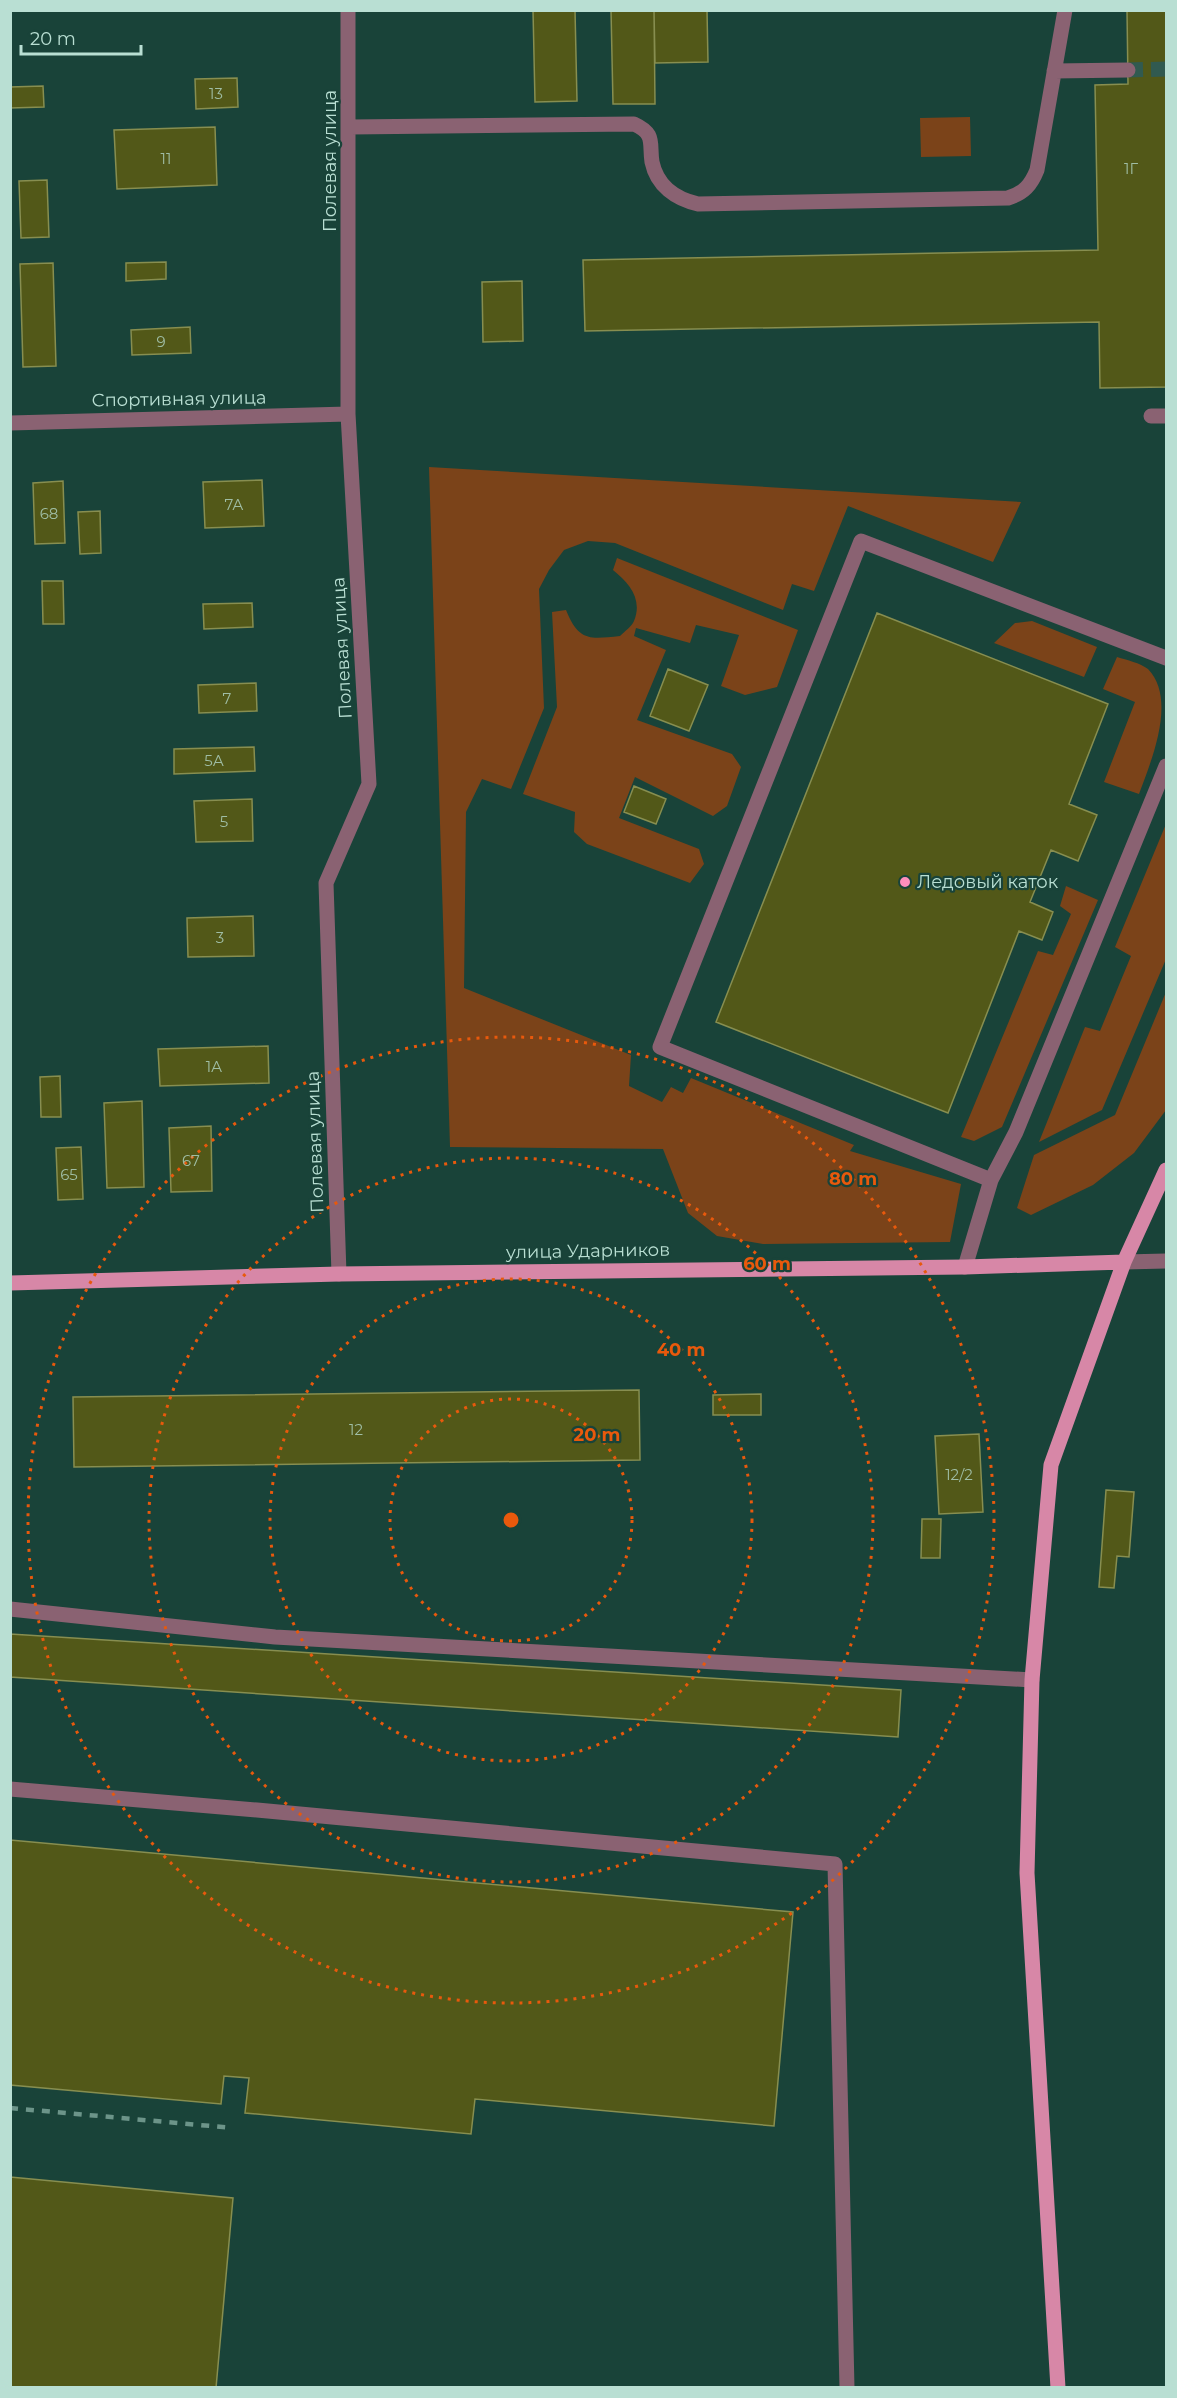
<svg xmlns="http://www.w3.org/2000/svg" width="1177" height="2398" viewBox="0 0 1177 2398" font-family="Montserrat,sans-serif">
<rect width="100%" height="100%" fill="#194339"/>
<path fill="#7b4319" d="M 970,117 L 971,156 L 921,157 L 920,118 Z
M 429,467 L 1021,502 L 993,562 L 848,506 L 814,591 L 792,584 L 783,610 L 615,543 L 588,541 L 564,550 L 549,570 L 539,589 L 544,708 L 511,789 L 482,779 L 466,812 L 464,988 L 631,1055 L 629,1086 L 662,1102 L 671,1087 L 683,1093 L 691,1078 L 854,1145 L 850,1151 L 961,1184 L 950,1242 L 763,1244 L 717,1236 L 688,1213 L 663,1149 L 450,1147 Z
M 617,558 L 798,630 L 777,687 L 745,695 L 721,686 L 739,635 L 696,625 L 690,643 L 636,628 L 634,636 L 666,650 L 637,720 L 732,754 L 741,767 L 727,806 L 713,816 L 635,777 L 619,818 L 699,849 L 704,864 L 690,883 L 587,844 L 574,832 L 575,812 L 523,794 L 557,707 L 552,612 L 566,610 C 579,642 590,639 620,636 C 624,632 632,626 634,621 C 643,599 629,583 613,570 Z
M 1032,621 L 1097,647 L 1084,677 L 994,643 L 1015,623 Z
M 1117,657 C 1127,660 1140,663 1148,669 C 1177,699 1152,759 1139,794 L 1104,782 L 1135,702 L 1103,689 Z
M 1166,824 L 1166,959 L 1102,1110 L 1039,1142 L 1085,1027 L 1100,1031 L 1131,956 L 1115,947 Z
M 1066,886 L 1098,900 L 1002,1127 L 974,1141 L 961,1137 L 1038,951 L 1053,955 L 1071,914 L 1060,906 Z
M 1166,992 L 1166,1110 L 1134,1153 L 1093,1185 L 1031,1215 L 1017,1208 L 1034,1155 L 1115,1115 Z"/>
<path fill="#525818" stroke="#878e50" stroke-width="1.5" d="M 533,10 L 575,10 L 577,101 L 535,102 Z
M 611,10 L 654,10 L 655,104 L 613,104 Z
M 654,10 L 707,10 L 708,62 L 655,63 Z
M 1127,10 L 1166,10 L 1166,387 L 1100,388 L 1099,322 L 585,331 L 583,260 L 1098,250 L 1095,85 L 1128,84 Z
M 237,78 L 238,107 L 196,109 L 195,79 Z
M 43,86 L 44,107 L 10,108 L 10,87 Z
M 215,127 L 217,185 L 117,189 L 114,130 Z
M 47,180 L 49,237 L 21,238 L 19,181 Z
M 166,262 L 166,279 L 126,281 L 126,263 Z
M 53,263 L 56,366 L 23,367 L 20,264 Z
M 522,281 L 523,341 L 483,342 L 482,282 Z
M 190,327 L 191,353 L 132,355 L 131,330 Z
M 262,480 L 264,526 L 205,528 L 203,482 Z
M 63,481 L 65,543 L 35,544 L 33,483 Z
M 100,511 L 101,553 L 80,554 L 78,512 Z
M 42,581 L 63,581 L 64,624 L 43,624 Z
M 252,603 L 253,627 L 204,629 L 203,604 Z
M 877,613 L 1108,704 L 1069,804 L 1097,815 L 1078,861 L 1051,850 L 1030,902 L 1053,912 L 1042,940 L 1019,931 L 948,1113 L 716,1022 Z
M 668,669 L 708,685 L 689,731 L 650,716 Z
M 256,683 L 257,711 L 199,713 L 198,685 Z
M 254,747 L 255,771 L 174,774 L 174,749 Z
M 634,786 L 666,799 L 656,824 L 624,812 Z
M 252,799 L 253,841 L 196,842 L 194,801 Z
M 253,916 L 254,956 L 188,957 L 187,918 Z
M 268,1046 L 269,1083 L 160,1086 L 158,1049 Z
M 60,1076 L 61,1117 L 41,1117 L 40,1077 Z
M 142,1101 L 144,1187 L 107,1188 L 104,1103 Z
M 211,1126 L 212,1191 L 171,1192 L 169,1128 Z
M 81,1147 L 83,1199 L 58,1200 L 56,1148 Z
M 639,1390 L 640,1460 L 74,1467 L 73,1397 Z
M 761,1394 L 761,1415 L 713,1415 L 713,1395 Z
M 979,1434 L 983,1512 L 939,1514 L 935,1436 Z
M 1106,1490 L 1134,1492 L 1129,1557 L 1117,1556 L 1114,1588 L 1099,1587 Z
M 922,1519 L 941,1519 L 940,1558 L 921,1558 Z
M 10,1634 L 901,1690 L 898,1737 L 10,1677 Z
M 10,1840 L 793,1912 L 774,2126 L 475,2099 L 471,2134 L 245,2113 L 249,2078 L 224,2076 L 221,2104 L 10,2085 Z
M 10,2177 L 233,2198 L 216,2388 L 10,2388 Z"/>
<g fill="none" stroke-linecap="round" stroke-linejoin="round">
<path stroke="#315a50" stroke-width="15" stroke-dasharray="15 8" stroke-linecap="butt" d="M 1128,70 L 1166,69"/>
<path stroke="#8a6272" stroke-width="15" d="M 1054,71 L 1128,70
M 350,127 L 634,124 C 656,134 649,143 652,162 C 657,186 676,199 698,204 L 1008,198 C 1024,193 1031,185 1037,170 L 1065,10
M 1151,416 L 1166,416
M 10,423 L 348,414
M 991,1180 L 660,1047 L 861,541 L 1166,658
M 1124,1262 L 1166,1261
M 965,1267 L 991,1180 L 1016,1132 L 1166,766
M 339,1274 L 326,883 L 369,784 L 348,414 L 348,10
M 10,1609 L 275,1637 L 1032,1680
M 10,1789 L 257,1810 L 835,1864 L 847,2388"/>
<path stroke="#d787a7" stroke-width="15" d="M 10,1283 L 339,1274 L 965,1267 L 1124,1262
M 1058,2388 L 1027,1873 L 1032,1680 L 1051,1465 L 1124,1262 L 1166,1170"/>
<path stroke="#6c9489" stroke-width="4.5" stroke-dasharray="8 8" stroke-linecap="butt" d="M 10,2108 L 233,2128"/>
</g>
<g fill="none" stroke="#e8590c" stroke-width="3" stroke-dasharray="3 6">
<circle cx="511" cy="1520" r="121"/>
<circle cx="511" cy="1520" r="241"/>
<circle cx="511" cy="1520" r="362"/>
<circle cx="511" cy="1520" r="483"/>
</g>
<circle fill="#fe8ebd" stroke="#194339" stroke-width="2" cx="905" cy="882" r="6"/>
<g text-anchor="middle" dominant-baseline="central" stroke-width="4.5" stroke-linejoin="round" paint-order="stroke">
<g font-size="15" fill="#9fbda4">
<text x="216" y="93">13</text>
<text x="166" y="158">11</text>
<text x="1131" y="168">1Г</text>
<text x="161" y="341">9</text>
<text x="234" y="504">7А</text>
<text x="49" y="513">68</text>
<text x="227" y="698">7</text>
<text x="214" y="760">5А</text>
<text x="224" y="821">5</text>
<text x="220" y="937">3</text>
<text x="214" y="1066">1А</text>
<text x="191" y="1160">67</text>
<text x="69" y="1174">65</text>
<text x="356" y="1429">12</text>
<text x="959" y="1474">12/2</text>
</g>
<g font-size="18" fill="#b9dfd3" stroke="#194339">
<text transform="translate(330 161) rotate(-90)">Полевая улица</text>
<text transform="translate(179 399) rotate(-1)">Спортивная улица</text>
<text transform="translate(342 648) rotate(-93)">Полевая улица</text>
<text transform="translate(315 1142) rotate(-92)">Полевая улица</text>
<text transform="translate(588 1251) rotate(-1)">улица Ударников</text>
</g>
<g font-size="18" fill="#b9dfd3" stroke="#194339" text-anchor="start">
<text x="917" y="882">Ледовый каток</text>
</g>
</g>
<circle cx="511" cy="1520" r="9" fill="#e8590c" stroke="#194339" stroke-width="3"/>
<g font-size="18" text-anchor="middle" font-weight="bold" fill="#e8590c" stroke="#194339" stroke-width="4.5" stroke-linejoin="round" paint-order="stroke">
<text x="853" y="1185">80 m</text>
<text x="767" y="1270">60 m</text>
<text x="681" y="1356">40 m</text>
<text x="597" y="1441">20 m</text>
</g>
<rect width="1177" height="2398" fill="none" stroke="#b9dfd3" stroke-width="24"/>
<path d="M21 45v9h120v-9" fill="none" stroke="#b9dfd3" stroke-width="3"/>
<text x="30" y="45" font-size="18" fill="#b9dfd3" stroke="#194339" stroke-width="4.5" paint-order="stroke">20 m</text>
</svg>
